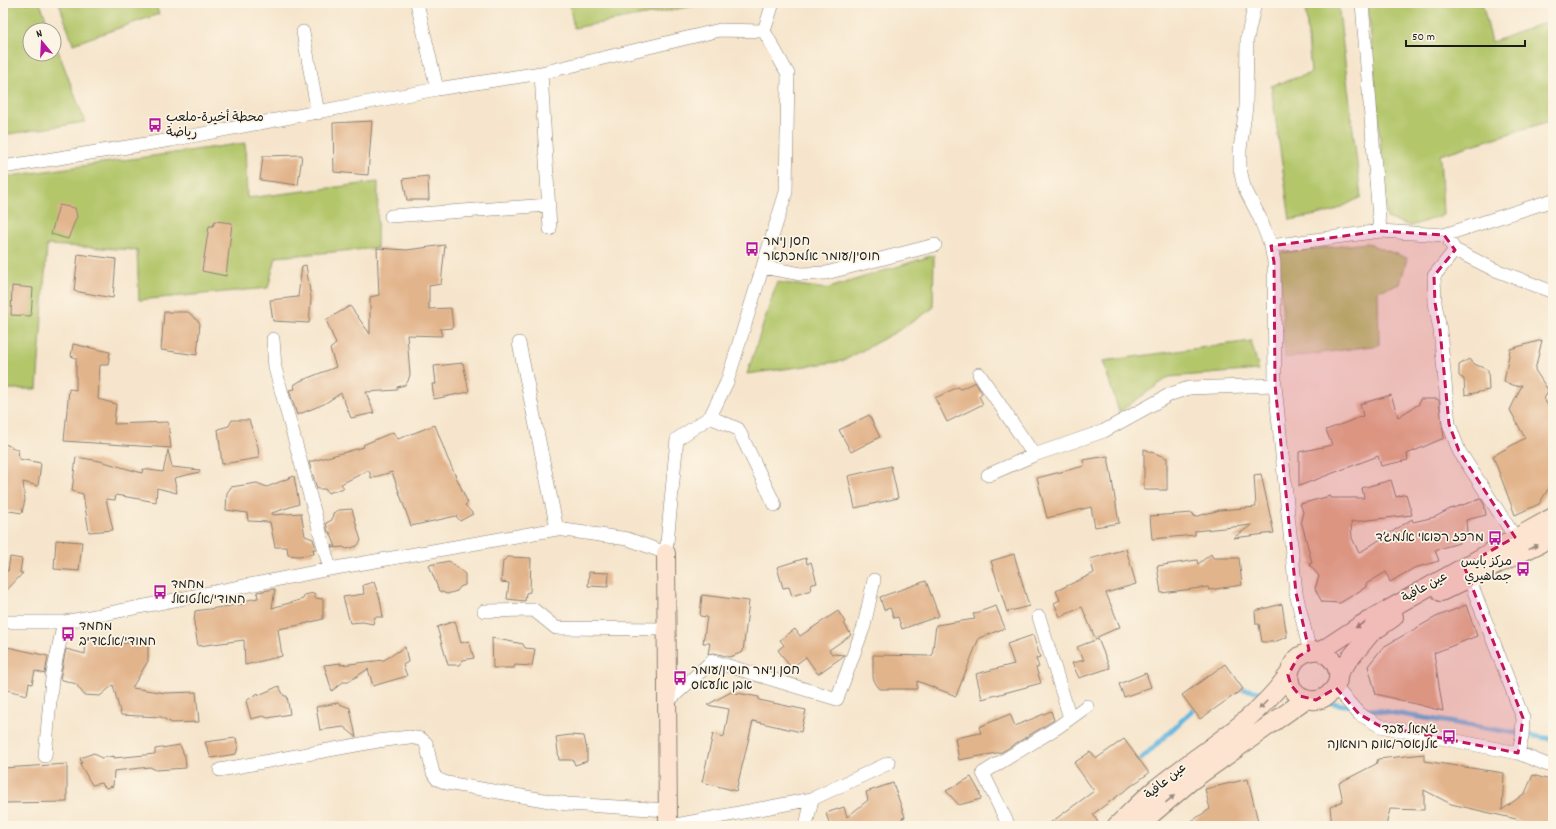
<svg xmlns="http://www.w3.org/2000/svg" width="1556" height="829" viewBox="0 0 1556 829" font-family="Dekko,'Playpen Sans Arabic','Playpen Sans Hebrew',sans-serif">
<rect width="100%" height="100%" fill="#fcf5e5"/>
<filter id="ink" filterUnits="userSpaceOnUse"><feTurbulence type="fractalNoise" baseFrequency=".025" numOctaves="2"/><feDisplacementMap in="SourceGraphic" scale="8" xChannelSelector="R" yChannelSelector="G"/><feConvolveMatrix kernelMatrix="1 2 1 2 8 2 1 2 1" color-interpolation-filters="sRGB"/></filter>
<filter id="wash" filterUnits="userSpaceOnUse"><feTurbulence type="fractalNoise" baseFrequency=".012" numOctaves="4" result="noise"/><feDisplacementMap in="SourceGraphic" scale="16" xChannelSelector="R" yChannelSelector="G"/><feGaussianBlur stdDeviation="0.9" result="paint"/><feColorMatrix in="noise" values="0 0 0 0 0 0 0 0 0 0 0 0 0 0 0 0 0 1.4 0 .05"/><feComposite in="paint" operator="in"/></filter>
<g filter="url(#wash)">
<rect width="100%" height="100%" fill="#f6e5cc"/>
<path fill="#b3c66a" stroke="#687143" d="M 3,3 L 40,3 L 50,30 L 30,30 L 30,54 L 54,54 L 54,40 L 85,122 L 3,135 Z
M 59,3 L 155,3 L 159,14 L 73,44 Z
M 569,3 L 710,3 L 574,28 Z
M 1305,3 L 1338,3 L 1361,197 L 1332,212 L 1290,220 L 1271,86 L 1311,73 Z
M 1368,3 L 1482,3 L 1492,42 L 1546,22 L 1553,72 L 1553,120 L 1440,155 L 1443,215 L 1411,226 L 1387,218 Z
M 245,143 L 247,198 L 378,182 L 377,248 L 276,257 L 268,288 L 139,300 L 137,250 L 47,245 L 37,389 L 3,389 L 3,177 Z
M 1366,243 L 1407,258 L 1400,284 L 1378,291 L 1379,345 L 1285,358 L 1279,253 Z
M 934,255 L 933,308 L 903,328 L 843,361 L 747,374 L 777,282 L 826,289 Z
M 1251,341 L 1259,370 L 1169,377 L 1119,412 L 1103,361 Z"/>
<g fill="none" stroke-linecap="round" stroke-linejoin="round">
<path stroke="#64b6df" stroke-width="5" d="M 1236,688 L 1268,693
M 1327,702 L 1349,706
M 1357,707 L 1553,739
M 1136,764 L 1197,706"/>
</g>
<g id="blocks">
<path fill="#e2b48b" d="M 372,121 L 368,175 L 334,172 L 333,123 Z
M 302,155 L 298,185 L 260,180 L 263,156 Z
M 428,176 L 429,200 L 407,200 L 403,179 Z
M 59,205 L 75,208 L 77,216 L 68,239 L 51,234 Z
M 215,221 L 232,223 L 226,276 L 202,271 L 209,226 L 213,226 Z
M 445,245 L 441,284 L 429,286 L 429,309 L 451,308 L 453,328 L 440,329 L 442,336 L 407,335 L 410,375 L 408,381 L 405,385 L 397,387 L 397,390 L 366,392 L 374,413 L 351,418 L 341,393 L 324,404 L 297,415 L 289,390 L 295,389 L 294,385 L 300,381 L 336,367 L 330,349 L 336,344 L 326,320 L 350,306 L 370,334 L 370,297 L 379,295 L 377,248 L 407,250 Z
M 78,254 L 116,259 L 113,298 L 74,291 Z
M 306,265 L 311,298 L 309,323 L 273,321 L 270,300 L 298,297 L 302,266 Z
M 12,286 L 33,288 L 31,316 L 11,315 Z
M 164,312 L 188,312 L 200,323 L 197,355 L 161,350 Z
M 1542,340 L 1535,370 L 1548,390 L 1544,399 L 1553,414 L 1553,481 L 1539,504 L 1515,515 L 1493,456 L 1525,438 L 1510,410 L 1522,385 L 1516,386 L 1504,382 L 1510,349 Z
M 73,344 L 110,352 L 108,365 L 100,365 L 98,399 L 116,404 L 114,424 L 168,422 L 171,448 L 64,441 L 69,389 L 76,390 L 76,358 L 71,356 Z
M 1469,359 L 1472,363 L 1488,370 L 1489,390 L 1465,395 L 1464,379 L 1459,376 L 1459,365 Z
M 463,363 L 469,392 L 434,399 L 432,384 L 436,384 L 434,366 Z
M 975,382 L 982,393 L 979,396 L 983,404 L 947,422 L 935,398 L 958,387 L 961,389 Z
M 1391,395 L 1398,417 L 1419,404 L 1420,399 L 1437,399 L 1439,400 L 1444,438 L 1407,454 L 1408,460 L 1381,466 L 1378,456 L 1299,486 L 1299,452 L 1332,445 L 1326,430 L 1363,416 L 1360,404 Z
M 869,415 L 880,437 L 851,452 L 839,430 Z
M 232,420 L 249,420 L 258,447 L 259,458 L 222,464 L 218,429 L 229,426 Z
M 435,425 L 447,457 L 468,503 L 465,505 L 473,514 L 460,521 L 456,516 L 411,526 L 392,472 L 371,478 L 369,470 L 341,484 L 344,488 L 328,493 L 325,489 L 317,489 L 309,462 L 364,447 L 363,445 L 393,432 L 398,439 Z
M 3,443 L 18,450 L 19,459 L 41,463 L 38,486 L 23,482 L 25,500 L 22,513 L 3,510 Z
M 1144,449 L 1167,458 L 1167,490 L 1144,490 Z
M 168,450 L 172,467 L 200,470 L 200,472 L 174,478 L 177,493 L 157,488 L 156,502 L 116,495 L 115,500 L 106,499 L 113,530 L 89,532 L 83,494 L 72,491 L 76,457 L 100,461 L 142,473 L 143,469 L 163,472 Z
M 1108,456 L 1119,523 L 1095,527 L 1091,507 L 1047,518 L 1037,478 L 1084,466 L 1083,460 Z
M 891,466 L 898,498 L 855,508 L 848,476 Z
M 1261,474 L 1274,533 L 1233,538 L 1252,525 L 1195,531 L 1195,535 L 1152,539 L 1150,516 L 1193,513 L 1194,517 L 1220,510 L 1256,507 L 1254,475 Z
M 294,476 L 299,504 L 272,513 L 272,515 L 301,513 L 305,536 L 313,539 L 316,549 L 313,549 L 314,554 L 298,556 L 288,555 L 287,547 L 275,547 L 270,522 L 248,521 L 247,513 L 226,510 L 227,493 L 231,487 L 257,483 L 267,487 Z
M 1391,480 L 1396,497 L 1406,494 L 1412,515 L 1351,522 L 1352,538 L 1359,553 L 1412,519 L 1413,522 L 1435,517 L 1450,509 L 1481,499 L 1484,504 L 1486,515 L 1466,520 L 1467,533 L 1458,538 L 1459,543 L 1435,550 L 1439,561 L 1414,568 L 1390,582 L 1386,572 L 1366,584 L 1366,587 L 1340,603 L 1322,602 L 1315,589 L 1319,576 L 1309,564 L 1312,563 L 1301,520 L 1303,512 L 1300,504 L 1330,496 L 1330,498 L 1364,498 L 1362,488 Z
M 352,509 L 361,541 L 357,546 L 347,549 L 343,547 L 333,548 L 332,545 L 336,547 L 330,532 L 328,532 L 326,523 L 332,520 L 333,513 L 339,510 Z
M 56,540 L 82,542 L 79,571 L 54,569 Z
M 1126,549 L 1136,584 L 1106,593 L 1120,627 L 1095,638 L 1082,607 L 1060,617 L 1054,603 L 1060,600 L 1056,591 L 1094,573 L 1090,559 Z
M 1014,554 L 1029,606 L 1007,612 L 991,561 Z
M 1211,554 L 1213,558 L 1239,558 L 1242,585 L 1209,590 L 1208,587 L 1161,593 L 1157,566 L 1197,560 L 1198,564 Z
M 10,557 L 22,559 L 20,573 L 23,573 L 3,594 L 3,570 L 8,571 Z
M 508,557 L 531,558 L 530,592 L 526,593 L 525,601 L 507,599 L 509,583 L 501,582 L 503,561 Z
M 806,558 L 807,564 L 811,562 L 817,583 L 810,585 L 811,590 L 792,596 L 789,587 L 783,588 L 777,567 Z
M 449,561 L 465,574 L 465,585 L 460,587 L 457,591 L 447,594 L 439,591 L 429,565 Z
M 589,572 L 609,573 L 608,587 L 588,586 Z
M 926,581 L 939,616 L 902,629 L 898,617 L 894,618 L 890,608 L 884,610 L 880,597 Z
M 374,582 L 380,599 L 383,617 L 375,617 L 373,624 L 363,622 L 350,623 L 343,597 L 364,594 L 363,585 Z
M 275,589 L 272,608 L 303,599 L 304,595 L 314,593 L 315,598 L 323,599 L 323,619 L 300,625 L 278,629 L 282,656 L 245,665 L 244,640 L 198,646 L 194,623 L 195,611 L 244,604 L 243,601 L 258,598 L 257,592 Z
M 702,595 L 749,601 L 743,652 L 730,657 L 714,653 L 708,654 L 710,643 L 703,643 L 707,617 L 700,616 Z
M 1282,604 L 1287,637 L 1274,642 L 1262,642 L 1259,624 L 1256,624 L 1255,611 Z
M 1466,605 L 1477,636 L 1434,653 L 1443,711 L 1376,694 L 1368,666 L 1383,647 L 1436,617 Z
M 996,606 L 1005,628 L 979,638 L 956,696 L 917,681 L 917,689 L 880,689 L 876,684 L 873,678 L 873,655 L 932,656 L 936,625 L 975,619 L 973,614 Z
M 838,611 L 845,622 L 844,623 L 851,635 L 829,650 L 832,654 L 845,655 L 818,674 L 806,657 L 791,668 L 778,650 L 784,645 L 780,640 L 795,629 L 800,636 Z
M 455,621 L 461,643 L 469,641 L 474,658 L 463,660 L 459,665 L 448,665 L 437,627 Z
M 1033,635 L 1040,657 L 1036,659 L 1039,667 L 1036,668 L 1041,683 L 982,699 L 976,674 L 1014,664 L 1007,644 Z
M 86,638 L 101,640 L 105,645 L 148,641 L 148,661 L 132,688 L 166,693 L 196,692 L 199,722 L 172,723 L 161,717 L 121,715 L 113,685 L 100,696 L 84,695 L 76,684 L 60,679 L 66,649 L 85,654 Z
M 492,638 L 523,644 L 525,648 L 535,649 L 532,666 L 515,665 L 514,668 L 493,668 Z
M 1098,639 L 1110,668 L 1079,678 L 1072,663 L 1084,660 L 1077,647 Z
M 3,646 L 48,656 L 45,674 L 35,671 L 32,684 L 29,683 L 27,695 L 3,689 Z
M 405,647 L 408,662 L 403,665 L 407,676 L 373,686 L 368,669 L 348,682 L 343,682 L 332,691 L 324,665 L 341,663 L 340,665 L 384,660 Z
M 1225,664 L 1243,689 L 1200,719 L 1182,695 Z
M 1146,673 L 1151,687 L 1124,697 L 1119,684 Z
M 279,686 L 284,696 L 287,696 L 290,714 L 268,718 L 263,716 L 251,719 L 246,701 L 258,693 L 259,695 Z
M 731,692 L 759,697 L 759,700 L 806,710 L 801,732 L 753,721 L 736,791 L 702,782 L 713,734 L 724,737 L 729,709 L 707,705 Z
M 337,703 L 350,708 L 356,737 L 344,727 L 320,730 L 316,707 Z
M 1051,711 L 1054,720 L 1002,752 L 959,760 L 955,738 L 981,733 L 979,727 L 1010,714 L 1015,726 Z
M 570,735 L 584,736 L 587,750 L 587,761 L 575,765 L 573,760 L 559,760 L 556,737 Z
M 236,738 L 238,747 L 236,754 L 211,758 L 205,742 Z
M 1124,739 L 1149,773 L 1093,814 L 1100,826 L 1046,826 L 1094,791 L 1074,763 L 1090,752 L 1097,758 Z
M 180,745 L 185,757 L 186,768 L 156,770 L 150,767 L 114,771 L 113,786 L 106,788 L 101,783 L 92,785 L 80,764 L 82,763 L 80,758 L 94,753 L 101,758 L 114,756 L 114,758 L 155,754 L 155,749 Z
M 1424,754 L 1424,761 L 1504,773 L 1502,810 L 1525,793 L 1533,775 L 1553,781 L 1553,826 L 1528,826 L 1516,819 L 1451,804 L 1424,790 L 1424,810 L 1390,809 L 1386,826 L 1332,826 L 1330,807 L 1343,801 L 1339,783 L 1376,764 L 1378,759 Z
M 67,764 L 67,802 L 3,803 L 3,768 Z
M 971,777 L 979,791 L 981,799 L 959,805 L 946,791 Z
M 1248,779 L 1259,826 L 1184,826 L 1210,809 L 1205,789 Z
M 893,783 L 905,817 L 902,818 L 905,826 L 830,826 L 826,813 L 844,807 L 847,817 L 868,800 L 866,792 Z"/>
</g>
</g>
<g filter="url(#ink)">
<use href="#blocks" fill-opacity="0" stroke="#898074" stroke-width="1"/>
<g fill="none" stroke-linecap="round" stroke-linejoin="round">
<defs>
<path id="street" d="M 417,3 L 437,89
M 1255,3 L 1247,39 L 1246,107 L 1240,149 L 1240,169 L 1244,187 L 1259,216 L 1271,246 L 1274,262 L 1275,385 L 1296,593 L 1310,652
M 1362,3 L 1380,231
M 764,31 L 773,3
M 303,32 L 318,113
M 541,73 L 550,229
M 3,167 L 171,140 L 437,89 L 541,73 L 720,30 L 764,31 L 788,74 L 786,192 L 727,382 L 710,417 L 677,439 L 666,553 L 628,539 L 557,529 L 330,569 L 64,622 L 3,622
M 391,216 L 549,205
M 1450,243 L 1455,250 L 1493,269 L 1553,292
M 1271,246 L 1380,231 L 1444,235 L 1553,200
M 1455,250 L 1434,276 L 1435,303 L 1440,330 L 1449,424 L 1459,451 L 1515,537
M 763,267 L 801,274 L 826,273 L 935,245
M 273,339 L 275,368 L 330,569
M 519,343 L 557,529
M 979,374 L 1034,455
M 710,417 L 738,429 L 775,505
M 988,475 L 1034,455 L 1104,431 L 1171,394 L 1189,388 L 1275,385
M 1469,578 L 1523,718 L 1522,737 L 1518,753
M 484,611 L 534,610 L 556,628 L 666,629
M 1039,617 L 1070,718
M 1336,688 L 1359,714 L 1380,726 L 1518,753 L 1553,767
M 666,703 L 712,661 L 837,699 L 864,626 L 874,580
M 45,756 L 52,678 L 64,622
M 220,770 L 378,741 L 409,737 L 421,739 L 426,743 L 433,773 L 437,779 L 447,783 L 567,804 L 668,810
M 671,826 L 812,799 L 889,763
M 806,826 L 812,799
M 1009,826 L 983,773 L 1058,727 L 1087,706"/>
<path id="secondary" d="M 666,553 L 668,826
M 1441,592 L 1539,544 L 1553,536
M 1312,651 C 1314,651 1319,650 1321,651 C 1323,652 1327,655 1328,656 C 1341,667 1342,683 1329,694 C 1326,697 1321,700 1316,700 C 1284,703 1279,658 1312,651 Z
M 1321,651 L 1359,626 L 1553,517
M 1338,673 L 1371,633 L 1394,617
M 1116,826 C 1129,814 1141,801 1154,790 C 1198,754 1255,722 1288,675
M 1141,826 L 1152,814 L 1191,781 L 1306,699"/>
</defs>
<use href="#street" stroke="#898074" stroke-width="14"/>
<use href="#secondary" stroke="#898074" stroke-width="20"/>
<use href="#street" stroke="#fff" stroke-width="13"/>
<use href="#secondary" stroke="#fde4d0" stroke-width="18"/>
</g>
<defs><path id="oneway-solid" d="M-6-.8H1V-3.2L6.5 0L1 3.2V.8H-6Z"/></defs>
<g fill="#988a7f">
<use href="#oneway-solid" transform="translate(1533 547) rotate(-26)"/>
<use href="#oneway-solid" transform="translate(1360 625) rotate(149)"/>
<use href="#oneway-solid" transform="translate(1263 705) rotate(134)"/>
<use href="#oneway-solid" transform="translate(1170 799) rotate(-40)"/>
</g>
</g>
<path fill="#c2185b" fill-opacity="0.2" stroke="#c2185b" stroke-width="3" stroke-dasharray="8 5" stroke-linejoin="round" d="M 1380,231 L 1444,235 L 1455,250 L 1434,276 L 1435,303 L 1440,330 L 1449,424 L 1459,451 L 1515,537 L 1464,566 L 1523,718 L 1518,753 L 1380,726 L 1359,714 L 1336,688 L 1316,700 L 1300,696 L 1291,685 L 1288,675 L 1298,657 L 1309,650 L 1296,593 L 1275,385 L 1274,262 L 1271,246 Z"/>
<defs>
<symbol id="bus-bare" viewBox="-9 -9 18 18"><path d="M-5-6H5V4H4V6H2V4H-2V6H-4V4H-5ZM-3.5-4V0h7V-4ZM-3.5 1.2v1.5H-2V1.2ZM2 1.2v1.5H3.5V1.2Z" fill="#b5179e" stroke="#fcf5e5" stroke-width="2.5" paint-order="stroke"/></symbol>
</defs>
<g fill-rule="evenodd">
<use href="#bus-bare" x="145" y="115" width="20" height="20"/>
<use href="#bus-bare" x="742" y="239" width="20" height="20"/>
<use href="#bus-bare" x="1485" y="528" width="20" height="20"/>
<use href="#bus-bare" x="1513" y="559" width="20" height="20"/>
<use href="#bus-bare" x="150" y="582" width="20" height="20"/>
<use href="#bus-bare" x="58" y="624" width="20" height="20"/>
<use href="#bus-bare" x="670" y="668" width="20" height="20"/>
<use href="#bus-bare" x="1439" y="727" width="20" height="20"/>
</g>
<g text-anchor="middle" dominant-baseline="central" stroke-width="3.5" stroke-linejoin="round" paint-order="stroke">
<g font-size="13" fill="#1c1c1c" stroke="#fcf5e5" text-anchor="start">
<text x="166" y="118">محطة أخيرة-ملعب<tspan x="166" dy="15">رياضة</tspan></text>
<text x="763" y="242">חסן נימר<tspan x="763" dy="15">חוסין/עומר אלמכתאר</tspan></text>
<text x="1484" y="538" text-anchor="end">מרכז רפואי אלמג׳ד</text>
<text x="1512" y="562" text-anchor="end">مركز بايس<tspan x="1512" dy="15">جماهيري</tspan></text>
<text x="171" y="585">מחמד<tspan x="171" dy="15">חמודי/אלטואל</tspan></text>
<text x="79" y="627">מחמד<tspan x="79" dy="15">חמודי/אלאדיב</tspan></text>
<text x="691" y="671">חסן נימר חוסין/עומר<tspan x="691" dy="15">אבן אלעאס</tspan></text>
<text x="1438" y="730" text-anchor="end">ג׳מאל עבד<tspan x="1438" dy="15">אלנאסר/אום רומאנה</tspan></text>
</g>
<g font-size="13" fill="#1c1c1c" stroke="#fcf5e5">
<text transform="translate(1425 588) rotate(-29)">عين عافية</text>
<text transform="translate(1166 782) rotate(-39)">عين عافية</text>
</g>
</g>
<rect width="1556" height="829" fill="none" stroke="#fcf5e5" stroke-width="16"/>
<g transform="translate(42 42) rotate(342)"><circle r="19" fill="#fcf5e5" stroke="#a29e95"/>
<path d="M0-3L7 15L0 10L-7 15Z" fill="#b5179e"/>
<text y="-6" font-size="11" font-weight="bold" text-anchor="middle" fill="#1c1c1c">N</text>
</g>
<path d="M1406 40v6h119v-6" fill="none" stroke="#1c1c1c" stroke-width="2"/>
<text x="1412" y="40" font-size="12" fill="#1c1c1c" stroke="#fcf5e5" stroke-width="3" paint-order="stroke">50 m</text>
</svg>
